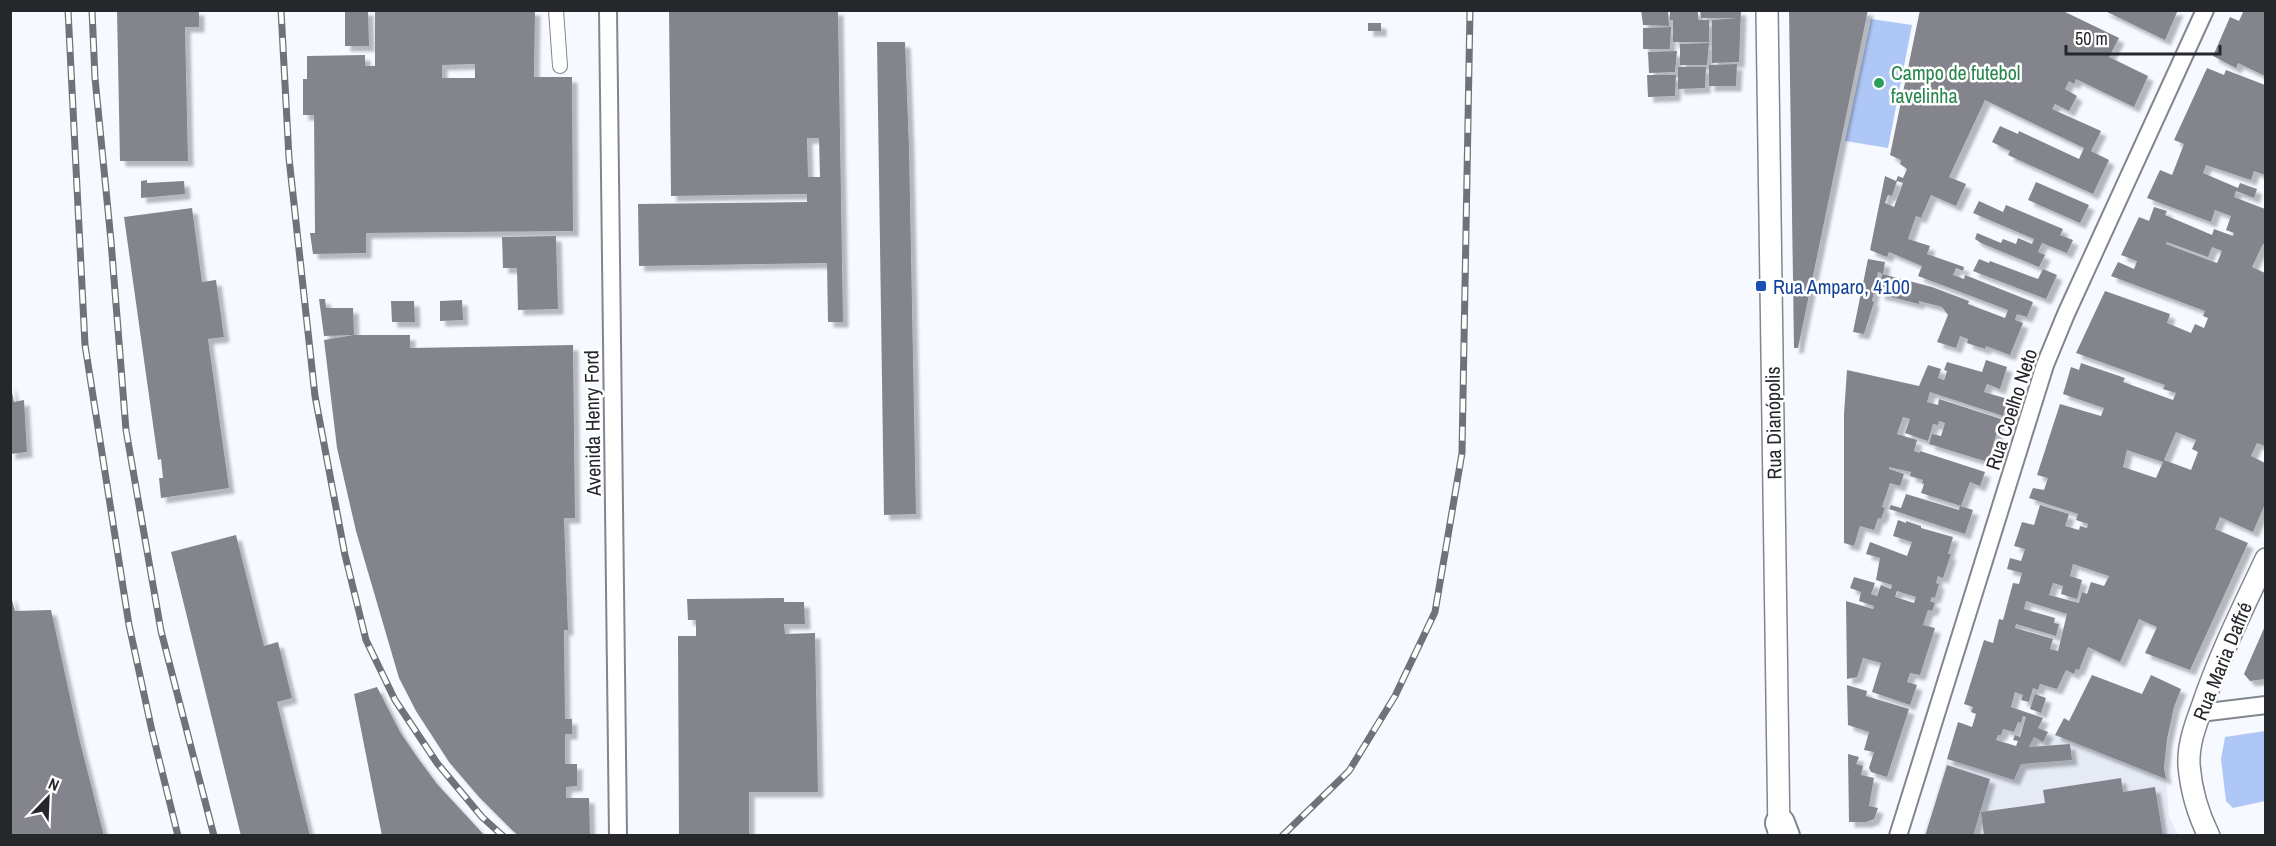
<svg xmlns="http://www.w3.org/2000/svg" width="2276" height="846" viewBox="0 0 2276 846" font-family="'Archivo Narrow',sans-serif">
<defs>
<filter id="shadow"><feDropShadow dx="5.5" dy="5.5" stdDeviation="1.5" flood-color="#0004"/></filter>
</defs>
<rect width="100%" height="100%" fill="#f6f9ff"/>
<path fill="#e5eaf4" d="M 2038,728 L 2166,779 L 2169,817 L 2178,835 L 1923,836 L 1947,759 L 2014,780 Z"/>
<path fill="#aec7f6" d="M 1871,19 L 1912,25 L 1888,148 L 1845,141 Z
M 2265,731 L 2265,801 L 2233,808 L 2226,801 L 2221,759 L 2225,737 Z"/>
<path fill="#84848d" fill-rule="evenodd" filter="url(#shadow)" d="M 117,10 L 199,10 L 199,27 L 185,27 L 188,161 L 120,161 Z
M 345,10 L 368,10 L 369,46 L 345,46 Z
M 375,10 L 535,10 L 534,77 L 572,77 L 573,231 L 366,233 L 366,253 L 313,254 L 310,233 L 315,233 L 314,115 L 303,115 L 303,79 L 307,79 L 307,56 L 365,55 L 365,66 L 375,66 ZM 475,64 L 475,78 L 442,78 L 442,65 Z
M 669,10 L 838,10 L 843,322 L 828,322 L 827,263 L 639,266 L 638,204 L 807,202 L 807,194 L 671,196 ZM 807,138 L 819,138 L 820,177 L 808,177 Z
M 1641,10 L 1668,10 L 1669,26 L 1643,25 Z
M 1670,10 L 1698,10 L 1698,20 L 1709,20 L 1709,42 L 1673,42 L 1673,20 L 1670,20 Z
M 1700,10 L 1741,10 L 1739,62 L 1712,63 L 1712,20 L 1737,18 L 1701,18 Z
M 1789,10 L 1868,10 L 1798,348 L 1794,348 Z
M 1920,10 L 2061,10 L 2119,38 L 2109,57 L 2148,76 L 2134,107 L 2076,79 L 2074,84 L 2069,81 L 2065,89 L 2077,96 L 2069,111 L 2055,104 L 2052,109 L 2101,131 L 2091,151 L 2109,160 L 2093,194 L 2008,155 L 2010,151 L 1992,142 L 2000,126 L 2018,134 L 2019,131 L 2079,159 L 2084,148 L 1985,100 L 1949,177 L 1966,184 L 1956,206 L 1931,195 L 1921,218 L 1916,216 L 1908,239 L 1930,246 L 1927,254 L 1964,267 L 1963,271 L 1956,268 L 1953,275 L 1964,279 L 1965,275 L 2033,302 L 2027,317 L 2017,314 L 2015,320 L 2023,323 L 2010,355 L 1986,346 L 1985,349 L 1967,343 L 1968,339 L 1960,336 L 1956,348 L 1937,342 L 1948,315 L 1942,307 L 1919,301 L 1919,304 L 1879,294 L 1882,274 L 1932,287 L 1969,301 L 1968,304 L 2005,318 L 2008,310 L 1918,276 L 1922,266 L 1889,252 L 1887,257 L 1870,250 L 1885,176 L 1896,181 L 1898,176 L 1903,178 L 1907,169 L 1900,164 L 1901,160 L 1890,155 ZM 1897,181 L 1903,183 L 1894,207 L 1885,203 L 1888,195 L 1892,196 Z
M 2103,10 L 2178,10 L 2165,40 Z
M 2244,10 L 2265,10 L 2265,76 L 2238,63 L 2236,68 L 2213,56 L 2230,17 L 2239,21 Z
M 1368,23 L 1381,23 L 1381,31 L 1368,31 Z
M 1671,27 L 1670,49 L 1643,49 L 1643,28 Z
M 877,42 L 905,42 L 909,147 L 916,514 L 884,515 Z
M 1709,43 L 1707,65 L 1680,65 L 1680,44 Z
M 1677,51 L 1675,72 L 1649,73 L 1648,52 Z
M 1737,64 L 1736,86 L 1709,86 L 1709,65 Z
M 1678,67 L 1706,67 L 1705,88 L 1678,89 Z
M 2207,68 L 2224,75 L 2226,70 L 2265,85 L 2264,109 L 2265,109 L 2265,175 L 2254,171 L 2251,180 L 2206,165 L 2203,173 L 2238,188 L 2240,183 L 2257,189 L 2254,198 L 2236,191 L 2234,197 L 2265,209 L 2265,245 L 2263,244 L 2252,267 L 2265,273 L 2265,446 L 2257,443 L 2251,456 L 2265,463 L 2265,504 L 2253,532 L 2220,517 L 2215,529 L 2248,543 L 2190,670 L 2145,653 L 2157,627 L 2139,619 L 2120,662 L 2088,647 L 2079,670 L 2076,669 L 2074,674 L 2066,670 L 2057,689 L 2040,684 L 2038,690 L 2033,688 L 2029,702 L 2021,700 L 2023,695 L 2015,692 L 2011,707 L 2043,718 L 2038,728 L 2048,732 L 2043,742 L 2034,737 L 2029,747 L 2070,744 L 2072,760 L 2021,764 L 2014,780 L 1947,759 L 1958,722 L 1972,727 L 1976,714 L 1971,712 L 1973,707 L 1964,704 L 1984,640 L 1993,643 L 1999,619 L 2003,620 L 2013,583 L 2019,584 L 2022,573 L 2007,569 L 2010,558 L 2021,561 L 2025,549 L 2014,546 L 2022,522 L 2034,525 L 2040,505 L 2069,514 L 2065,526 L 2079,530 L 2080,526 L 2087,528 L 2088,524 L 2076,520 L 2078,514 L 2029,498 L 2033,488 L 2044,490 L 2048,478 L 2037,475 L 2060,404 L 2101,416 L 2104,408 L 2063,394 L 2071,367 L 2079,370 L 2081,363 L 2125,378 L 2123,382 L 2173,400 L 2176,393 L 2163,389 L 2165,385 L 2076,353 L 2105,291 L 2170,314 L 2167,323 L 2191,333 L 2195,324 L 2204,328 L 2208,318 L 2203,316 L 2205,311 L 2111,276 L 2118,262 L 2134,269 L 2137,261 L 2121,255 L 2139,217 L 2149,221 L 2154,207 L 2167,211 L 2165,215 L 2212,235 L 2214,229 L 2233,236 L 2234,233 L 2226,230 L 2231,216 L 2215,210 L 2211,222 L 2147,198 L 2160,170 L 2172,175 L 2184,144 L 2174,140 ZM 2167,242 L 2208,257 L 2212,247 L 2222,251 L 2217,263 L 2166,244 ZM 2176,432 L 2196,440 L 2192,449 L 2198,452 L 2191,470 L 2164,460 ZM 2127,450 L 2163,462 L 2156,478 L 2123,467 ZM 2073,564 L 2109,576 L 2104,586 L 2091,582 L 2087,594 L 2082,592 L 2079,603 L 2049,595 L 2053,583 L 2063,586 L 2061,594 L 2077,599 L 2082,580 L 2070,576 ZM 2026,601 L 2067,614 L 2058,651 L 2050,649 L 2053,639 L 2015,628 L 2016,624 L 2056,636 L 2059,624 L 2054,623 L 2055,618 L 2024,609 ZM 2023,716 L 2026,717 L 2020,737 L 2015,735 L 2013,740 L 2018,741 L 2016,746 L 1996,740 L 1998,735 L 2001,735 L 2003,729 L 2014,732 L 2018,722 L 2021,723 Z
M 1647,75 L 1676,75 L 1675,96 L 1648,97 Z
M 147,180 L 147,183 L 184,181 L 185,194 L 141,198 L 141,181 Z
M 2036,182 L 2089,205 L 2080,223 L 2028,200 Z
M 1979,201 L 2003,212 L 2006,205 L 2063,229 L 2060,235 L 2073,240 L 2067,253 L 2042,243 L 2038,252 L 2045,255 L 2039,267 L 1981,243 L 1975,239 L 1977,233 L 2001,243 L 2003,239 L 2016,244 L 2018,238 L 2032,244 L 2034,239 L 1973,213 Z
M 192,208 L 202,282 L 216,280 L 224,337 L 208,339 L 229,488 L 161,498 L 159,478 L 163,478 L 161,459 L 158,460 L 124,217 Z
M 556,236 L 558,309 L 518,310 L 517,268 L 503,268 L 502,237 Z
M 1868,259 L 1885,262 L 1883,274 L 1878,272 L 1872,301 L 1874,302 L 1864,334 L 1853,332 Z
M 1979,259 L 1989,263 L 1990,261 L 2038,279 L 2043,269 L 2057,275 L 2046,299 L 1973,271 Z
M 319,299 L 325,299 L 326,308 L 353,308 L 354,335 L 324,336 Z
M 462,300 L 463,320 L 440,321 L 440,301 Z
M 391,301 L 414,301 L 415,322 L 392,322 Z
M 354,335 L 410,335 L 410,348 L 573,345 L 575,518 L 564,518 L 568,630 L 564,630 L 565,719 L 572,719 L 572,734 L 565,734 L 565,764 L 577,764 L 577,786 L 566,787 L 566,798 L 589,798 L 590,836 L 519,836 L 513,831 L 479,797 L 449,762 L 416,711 L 399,678 L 356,531 L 337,448 L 324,340 Z
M 1986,360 L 2007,367 L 2000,389 L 1987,384 L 1984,392 L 2008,399 L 2003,416 L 1930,392 L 1927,402 L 1938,405 L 1939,399 L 2001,419 L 1988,462 L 1929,444 L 1932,434 L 1941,436 L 1945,423 L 1939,421 L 1938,425 L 1933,424 L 1928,441 L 1905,433 L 1910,419 L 1903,417 L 1897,434 L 1917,440 L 1914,451 L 1919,453 L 1920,451 L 1985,472 L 1980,486 L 1970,482 L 1961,506 L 1921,493 L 1924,484 L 1922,483 L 1923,480 L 1910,476 L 1911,472 L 1889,467 L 1889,469 L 1904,474 L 1900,486 L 1890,483 L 1882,507 L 1885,508 L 1881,519 L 1878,518 L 1874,530 L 1860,526 L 1854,546 L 1844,543 L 1844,414 L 1847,370 L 1919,386 L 1928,365 L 1941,369 L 1938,378 L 1944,380 L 1947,371 L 1944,370 L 1947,362 L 1982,372 Z
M 10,382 L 14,402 L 24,400 L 27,452 L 10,454 Z
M 1906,494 L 1959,510 L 1960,506 L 1973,510 L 1965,534 L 1889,509 L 1891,505 L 1901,508 Z
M 1898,520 L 1906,523 L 1906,521 L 1921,526 L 1921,528 L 1953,537 L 1948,554 L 1951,554 L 1943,578 L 1938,576 L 1936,583 L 1939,584 L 1935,598 L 1932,597 L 1930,601 L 1935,603 L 1932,611 L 1928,610 L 1923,625 L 1935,628 L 1920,675 L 1910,673 L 1907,682 L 1917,685 L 1910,705 L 1872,692 L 1881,663 L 1863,658 L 1857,677 L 1847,679 L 1846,601 L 1873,609 L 1874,606 L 1859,601 L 1861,592 L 1850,588 L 1854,577 L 1875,583 L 1871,594 L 1877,596 L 1881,585 L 1891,589 L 1892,585 L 1876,580 L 1880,558 L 1866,554 L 1870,542 L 1907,556 L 1912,542 L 1893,536 ZM 1897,591 L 1916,597 L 1914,603 L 1895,597 Z
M 236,535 L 264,646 L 278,642 L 292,698 L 277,702 L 310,836 L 241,836 L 171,552 Z
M 10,593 L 15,611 L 51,610 L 79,738 L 104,836 L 10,836 Z
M 784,598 L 784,602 L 804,602 L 805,624 L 784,624 L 785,634 L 815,633 L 818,792 L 749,792 L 749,836 L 679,836 L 678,636 L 696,636 L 696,620 L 688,620 L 687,599 Z
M 2265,626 L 2265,679 L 2250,681 L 2244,674 Z
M 2092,675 L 2142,694 L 2151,675 L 2181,689 L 2174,707 L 2167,739 L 2164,768 L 2166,779 L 2055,735 L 2064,718 L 2069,721 Z
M 1847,685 L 1867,691 L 1866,696 L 1909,709 L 1887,777 L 1871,772 L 1869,768 L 1874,752 L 1864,750 L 1869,732 L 1848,725 Z
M 377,687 L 400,732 L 417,757 L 437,784 L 485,836 L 382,836 L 354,694 Z
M 2035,694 L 2046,698 L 2041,713 L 2030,709 Z
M 1848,754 L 1859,757 L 1856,764 L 1863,766 L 1861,775 L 1874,778 L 1869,806 L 1878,808 L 1874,819 L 1866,822 L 1849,822 Z
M 1947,765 L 1990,779 L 1973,836 L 1925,836 Z
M 2121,778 L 2123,792 L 2155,787 L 2163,836 L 1984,836 L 1981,812 L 2045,803 L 2043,790 Z"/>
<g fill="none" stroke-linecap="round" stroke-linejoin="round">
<defs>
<path id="pedestrian" d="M 556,10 L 560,66"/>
<path id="minor" d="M 608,10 L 618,836
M 2200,713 L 2266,705
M 1898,836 L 2045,365 L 2066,314 L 2205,10"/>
<path id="tertiary" d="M 1767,10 L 1779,836
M 2209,836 C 2198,814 2191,790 2189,765 C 2188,745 2195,726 2202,707 C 2219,656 2243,608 2266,559"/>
<path id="trunk" d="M 1780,823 L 1785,836"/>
</defs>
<use href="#pedestrian" stroke="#81858e" stroke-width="16"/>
<use href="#minor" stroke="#81858e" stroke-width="20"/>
<use href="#tertiary" stroke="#81858e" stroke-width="24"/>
<use href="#trunk" stroke="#81858e" stroke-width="32"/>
<use href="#pedestrian" stroke="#fff" stroke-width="14"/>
<use href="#minor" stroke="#fff" stroke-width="16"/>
<use href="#tertiary" stroke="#fff" stroke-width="21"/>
<use href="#trunk" stroke="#fff" stroke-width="28"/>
<defs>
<path id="rail" d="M 68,10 L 85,345 L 129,625 L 152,731 L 178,836
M 92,10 L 95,78 L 111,241 L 126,430 L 161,631 L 214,836
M 281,10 L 289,158 L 315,396 L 345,555 L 366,640 L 395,700 L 437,763 L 482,817 L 503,836
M 1282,836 L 1349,771 L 1395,696 L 1435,612 L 1462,453 L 1470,10"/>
</defs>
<use href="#rail" stroke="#6f7276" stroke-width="7"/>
<use href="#rail" stroke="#fff" stroke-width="4.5" stroke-dasharray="14" stroke-linecap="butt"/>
</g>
<circle fill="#2e9e5b" stroke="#fff" stroke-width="2" cx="1879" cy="83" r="6"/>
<rect fill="#1a4fb4" stroke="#fff" stroke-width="2" x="1755" y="280" width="12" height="12" rx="3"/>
<g text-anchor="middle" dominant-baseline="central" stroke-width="5" stroke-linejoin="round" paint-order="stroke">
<g font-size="20" fill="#27864d" stroke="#fff" text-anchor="start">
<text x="1891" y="72">Campo de futebol<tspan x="1891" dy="23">favelinha</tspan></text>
</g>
<g font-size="20" fill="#164399" stroke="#fff" text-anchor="start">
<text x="1773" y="286">Rua Amparo, 4100</text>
</g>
<g font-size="20" fill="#25272b" stroke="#fff">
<text transform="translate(2011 409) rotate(-72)">Rua Coelho Neto</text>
<text transform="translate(592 423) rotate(-91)">Avenida Henry Ford</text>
<text transform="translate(1773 423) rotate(-91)">Rua Dianópolis</text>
<text transform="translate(2222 661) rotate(-68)">Rua Maria Daffré</text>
</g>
</g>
<rect width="2276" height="846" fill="none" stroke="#25272b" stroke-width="24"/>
<g transform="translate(48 798) rotate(23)" stroke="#ffffff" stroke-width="4.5" paint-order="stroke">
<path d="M0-4.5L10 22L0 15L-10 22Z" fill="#25272b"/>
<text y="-9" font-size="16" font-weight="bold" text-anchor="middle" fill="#25272b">N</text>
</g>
<path d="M2066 45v9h154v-9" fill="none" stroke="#25272b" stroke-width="3"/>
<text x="2075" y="45" font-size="18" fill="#25272b" stroke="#ffffff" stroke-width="4.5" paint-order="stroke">50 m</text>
</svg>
